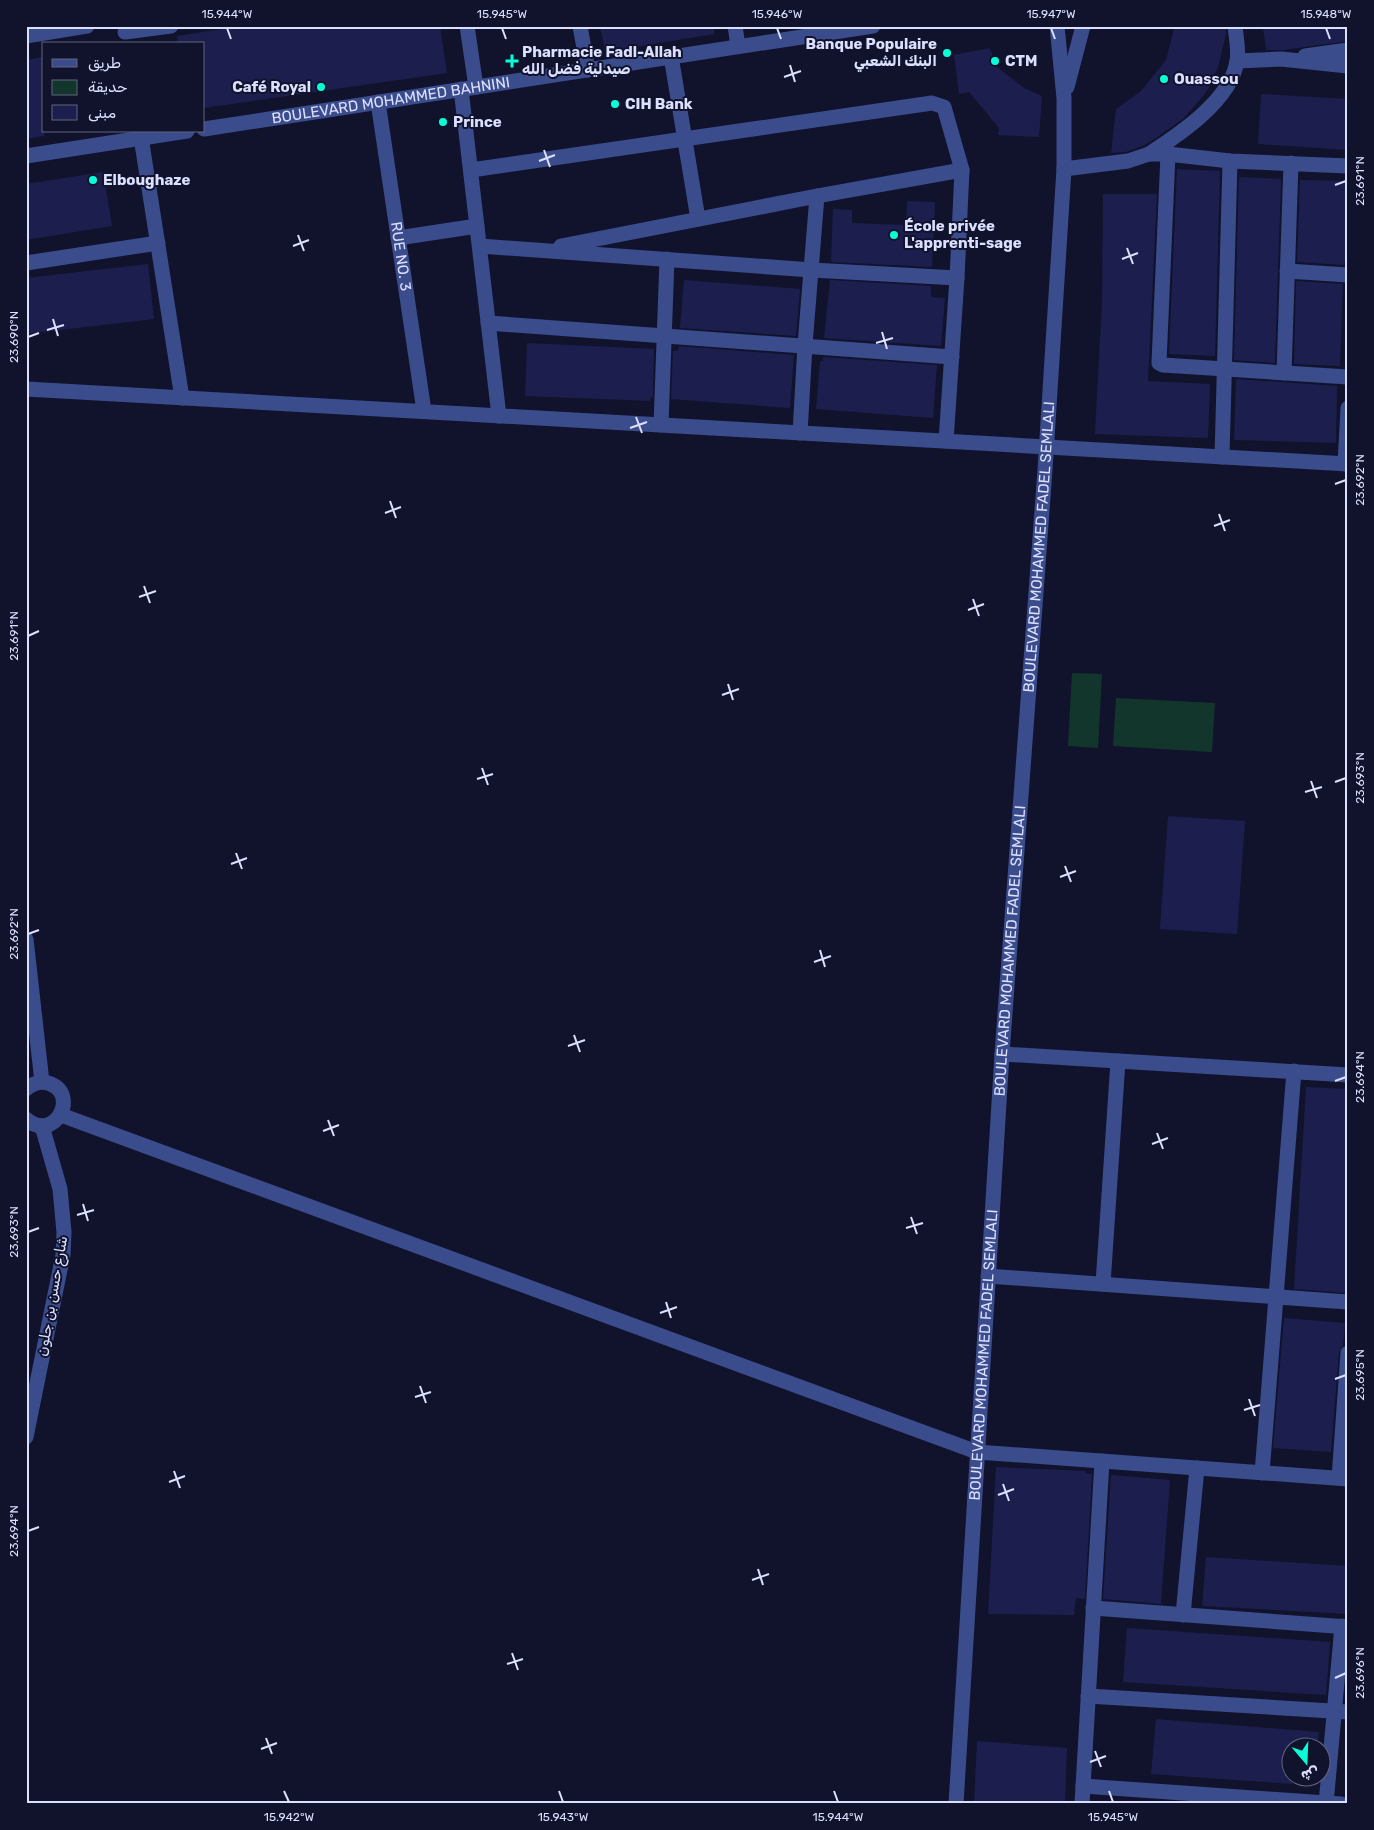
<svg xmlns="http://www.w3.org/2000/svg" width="1374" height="1830" viewBox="0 0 1374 1830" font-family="Rubik,'Noto Sans Arabic',sans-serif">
<rect width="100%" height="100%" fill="#11132c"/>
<path fill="#13362c" d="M 1072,673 L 1102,674 L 1098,748 L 1068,746 Z
M 1116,698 L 1215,703 L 1212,752 L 1113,746 Z"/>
<path fill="#1c1f4d" d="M 242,26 L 440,26 L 447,73 L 204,108 L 204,44 L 178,44 L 177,36 Z
M 600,26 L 714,26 L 714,34 L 605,52 Z
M 1175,26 L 1226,26 L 1226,34 L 1218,67 L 1211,84 L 1204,95 L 1184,118 L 1156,138 L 1145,145 L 1126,152 L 1111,153 L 1116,109 L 1141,91 L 1166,60 Z
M 1263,26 L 1348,26 L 1348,41 L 1283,50 L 1266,50 Z
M 990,48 L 996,66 L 1024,88 L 1042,96 L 1039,137 L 998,135 L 999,128 L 969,92 L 959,94 L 954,55 Z
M 44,57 L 44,136 L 26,139 L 26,60 Z
M 1261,94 L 1348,99 L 1348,150 L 1258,144 Z
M 1177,169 L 1220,171 L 1215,356 L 1169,354 Z
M 103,172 L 112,226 L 26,240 L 26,184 Z
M 1239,177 L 1281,179 L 1275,363 L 1234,360 Z
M 1300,180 L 1347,181 L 1345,262 L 1343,265 L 1297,262 Z
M 1103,194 L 1157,194 L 1148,381 L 1210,384 L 1208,438 L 1095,434 L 1102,301 Z
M 907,201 L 935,202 L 932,267 L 831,262 L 833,209 L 852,210 L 852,223 L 906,225 Z
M 148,264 L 154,319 L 26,334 L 26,278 Z
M 684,280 L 800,289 L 796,336 L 680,328 Z
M 830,280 L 931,286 L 931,297 L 945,298 L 941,346 L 824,338 Z
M 1296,281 L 1343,284 L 1340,366 L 1294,364 Z
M 527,343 L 654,349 L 653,398 L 651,397 L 650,401 L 525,396 Z
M 679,346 L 794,355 L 790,408 L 671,399 L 673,351 L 678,351 Z
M 823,357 L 937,365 L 933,418 L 816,409 L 820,361 L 823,361 Z
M 1236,379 L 1337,386 L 1336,443 L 1234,440 Z
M 1168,816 L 1245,821 L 1237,934 L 1160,929 Z
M 1306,1087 L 1348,1089 L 1347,1293 L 1294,1289 Z
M 1284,1318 L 1345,1323 L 1343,1346 L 1339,1352 L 1331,1452 L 1273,1448 Z
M 996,1467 L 1086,1471 L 1085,1473 L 1092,1474 L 1085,1599 L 1076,1598 L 1074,1615 L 988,1614 Z
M 1111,1475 L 1170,1480 L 1161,1604 L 1103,1599 Z
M 1206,1557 L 1348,1566 L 1348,1614 L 1202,1606 Z
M 1127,1628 L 1330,1642 L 1326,1695 L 1123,1682 Z
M 1156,1719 L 1319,1732 L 1317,1748 L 1292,1748 L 1292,1784 L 1151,1774 Z
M 977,1741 L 1067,1748 L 1065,1804 L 974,1804 Z"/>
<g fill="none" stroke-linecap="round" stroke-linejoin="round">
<g stroke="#3b4c8c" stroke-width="15">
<path d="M 467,26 L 476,87"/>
<path d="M 580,26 L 588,70"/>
<path d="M 735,26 L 738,46"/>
<path d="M 125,32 L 171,26"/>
<path d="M 26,36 L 87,26"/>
<path d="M 671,56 L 698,219"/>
<path d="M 1305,56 L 1348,50"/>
<path d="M 1237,61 L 1281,59 L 1348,66"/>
<path d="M 1067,87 L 1083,26"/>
<path d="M 461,89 L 499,416"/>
<path id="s1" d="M 378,102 L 424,411"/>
<path id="s2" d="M 204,129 L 873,26"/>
<path d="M 140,131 L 182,398"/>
<path d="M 1149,154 C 1180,134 1231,100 1237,61 C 1239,50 1236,37 1235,26"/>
<path d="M 1168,154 L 1159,363 L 1163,365 L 1348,377"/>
<path d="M 26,156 L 187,131"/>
<path d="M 1064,169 L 1128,161 L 1149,154 L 1168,154 L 1230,161 L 1348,166"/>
<path d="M 471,170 L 932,103 L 944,107 L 962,170 L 957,278 L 946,441"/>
<path d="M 398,238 L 477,226"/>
<path d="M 480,246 L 812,270 L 957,278"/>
<path d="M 561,246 L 817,196 L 962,170"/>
<path d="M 26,263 L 158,243"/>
<path d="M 1287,271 L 1348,275"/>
<path d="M 488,323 L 952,357"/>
<path d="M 1284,373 L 1291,163"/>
<path d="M 26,389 L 1348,464"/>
<path d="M 661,425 L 667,259"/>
<path d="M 800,433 L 805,345 L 817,196"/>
<path d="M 1222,457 L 1230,161"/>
<path d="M 1345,464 L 1348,408"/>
<path d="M 26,939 L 42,1082"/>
<path d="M 1002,1054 L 1348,1075"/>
<path d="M 26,1089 C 33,1083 40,1081 48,1083 C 81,1093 55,1144 26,1119"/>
<path d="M 61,1115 L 977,1452 L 1348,1479"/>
<path d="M 988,1276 L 1348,1302"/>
<path d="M 1103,1284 L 1118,1061"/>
<path d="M 26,1437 L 63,1255 L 64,1232 L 60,1189 L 42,1126"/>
<path d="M 1262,1473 L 1294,1071"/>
<path d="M 1339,1478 L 1348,1353"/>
<path d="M 1093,1608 L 1348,1627"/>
<path d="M 1183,1615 L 1197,1468"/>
<path d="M 1088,1696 L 1348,1712"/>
<path d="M 1083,1786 L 1341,1804"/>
<path id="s3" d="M 956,1804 L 1002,1054 L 1045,470 L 1064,169 L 1064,98 L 1057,26"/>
<path d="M 1082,1804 L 1102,1461"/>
<path d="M 1326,1804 L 1342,1626"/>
</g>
</g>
<path fill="none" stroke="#dbe0ff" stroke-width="2" d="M 227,28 L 231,39M 502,28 L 506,39M 777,28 L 781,39M 1051,28 L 1055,39M 1326,28 L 1330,39M 790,65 L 795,82M 784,77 L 801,71M 544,150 L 550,167M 539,161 L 555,155M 1335,185 L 1346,181M 298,235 L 304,251M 293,246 L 309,240M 1127,248 L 1133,264M 1122,259 L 1138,253M 53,319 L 58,336M 47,330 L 64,325M 882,332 L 887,349M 28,337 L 39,333M 876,343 L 893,338M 636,417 L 642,433M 630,428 L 647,422M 1335,484 L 1346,480M 390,501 L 396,518M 385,513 L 401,507M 1219,514 L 1225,531M 1214,526 L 1230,520M 144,586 L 150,603M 139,597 L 156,591M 973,599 L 979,616M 968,610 L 984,604M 28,636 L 39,631M 728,684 L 733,700M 722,695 L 739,689M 482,768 L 488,785M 477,779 L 493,774M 1311,781 L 1317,798M 1335,782 L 1346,778M 1305,792 L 1322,787M 236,853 L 242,869M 231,864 L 247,858M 1065,866 L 1071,882M 1060,877 L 1076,871M 28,934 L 39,930M 820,950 L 825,967M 814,962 L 831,956M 574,1035 L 580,1052M 568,1046 L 585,1040M 1335,1081 L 1346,1077M 328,1120 L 334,1136M 323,1131 L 339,1125M 1157,1133 L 1163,1149M 1152,1144 L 1168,1138M 83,1204 L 88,1221M 77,1215 L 94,1210M 911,1217 L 917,1234M 906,1228 L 923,1223M 28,1232 L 39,1228M 666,1302 L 671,1318M 660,1313 L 677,1307M 1335,1379 L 1346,1375M 420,1386 L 426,1403M 415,1397 L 431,1392M 1249,1399 L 1255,1416M 1244,1410 L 1260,1405M 174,1471 L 180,1488M 169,1482 L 185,1476M 1003,1484 L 1009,1501M 998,1495 L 1014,1489M 28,1531 L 39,1527M 758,1569 L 763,1585M 752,1580 L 769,1574M 512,1653 L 518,1670M 507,1664 L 523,1659M 1335,1678 L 1346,1673M 266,1738 L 272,1754M 261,1749 L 277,1743M 1095,1751 L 1101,1767M 1090,1762 L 1106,1756M 284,1791 L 289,1802M 559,1791 L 563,1802M 834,1791 L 838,1802M 1109,1791 L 1113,1802"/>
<g fill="#07ffd8" stroke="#11132c" stroke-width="2">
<circle cx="947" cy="53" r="5"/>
<path d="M509.5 53.5h5v5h5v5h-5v5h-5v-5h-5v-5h5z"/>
<circle cx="995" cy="61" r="5"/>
<circle cx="1164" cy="79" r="5"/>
<circle cx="321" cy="87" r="5"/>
<circle cx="615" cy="104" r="5"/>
<circle cx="443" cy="122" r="5"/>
<circle cx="93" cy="180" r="5"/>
<circle cx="894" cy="235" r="5"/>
</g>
<g text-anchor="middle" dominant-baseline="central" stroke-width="4" stroke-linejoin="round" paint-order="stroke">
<g font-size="15" font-weight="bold" fill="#dbe0ff" stroke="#11132c" text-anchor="start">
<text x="937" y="44" text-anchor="end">Banque Populaire<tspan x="937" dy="17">البنك الشعبي</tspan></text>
<text x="522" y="52">Pharmacie Fadl-Allah<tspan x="522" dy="17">صيدلية فضل الله</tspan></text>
<text x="1005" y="61">CTM</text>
<text x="1174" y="79">Ouassou</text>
<text x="311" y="87" text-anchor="end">Café Royal</text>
<text x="625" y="104">CIH Bank</text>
<text x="453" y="122">Prince</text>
<text x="103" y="180">Elboughaze</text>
<text x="904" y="226">École privée<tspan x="904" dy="17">L'apprenti-sage</tspan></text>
</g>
<g font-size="15" fill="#dbe0ff" stroke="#11132c">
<text stroke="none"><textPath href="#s2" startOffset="189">BOULEVARD MOHAMMED BAHNINI</textPath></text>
<text stroke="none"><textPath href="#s1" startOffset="156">RUE NO. 3</textPath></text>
<text stroke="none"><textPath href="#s3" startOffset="1260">BOULEVARD MOHAMMED FADEL SEMLALI</textPath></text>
<text stroke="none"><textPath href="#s3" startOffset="855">BOULEVARD MOHAMMED FADEL SEMLALI</textPath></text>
<text transform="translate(52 1296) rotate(-80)">شارع حسن بن جلون</text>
<text stroke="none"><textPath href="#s3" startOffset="450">BOULEVARD MOHAMMED FADEL SEMLALI</textPath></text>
</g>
</g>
<rect width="1374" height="1830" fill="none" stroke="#11132c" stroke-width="55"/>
<rect x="42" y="42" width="162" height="90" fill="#11132c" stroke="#626580"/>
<rect x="52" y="59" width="25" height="8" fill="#3b4c8c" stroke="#626580"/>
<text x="88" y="68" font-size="15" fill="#dbe0ff">طريق</text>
<rect x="52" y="80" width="25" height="15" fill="#13362c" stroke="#626580"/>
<text x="88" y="92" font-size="15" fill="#dbe0ff">حديقة</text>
<rect x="52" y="105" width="25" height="15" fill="#1c1f4d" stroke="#626580"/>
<text x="88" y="118" font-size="15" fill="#dbe0ff">مبنى</text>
<g transform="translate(1306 1762) rotate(161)"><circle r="24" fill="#11132c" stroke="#626580"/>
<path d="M0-4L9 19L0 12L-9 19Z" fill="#07ffd8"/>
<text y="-8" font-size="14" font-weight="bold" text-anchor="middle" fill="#dbe0ff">ش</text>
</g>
<rect x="28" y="28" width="1318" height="1774" fill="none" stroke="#dbe0ff" stroke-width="2"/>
<g font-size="12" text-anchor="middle" fill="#dbe0ff">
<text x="227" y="18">15.944°W</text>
<text x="502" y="18">15.945°W</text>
<text x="777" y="18">15.946°W</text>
<text x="1051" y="18">15.947°W</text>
<text x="1326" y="18">15.948°W</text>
<text transform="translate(1360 181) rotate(-90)" y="4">23.691°N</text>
<text transform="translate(14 337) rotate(-90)" y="4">23.690°N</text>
<text transform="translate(1360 480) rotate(-90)" y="4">23.692°N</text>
<text transform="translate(14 636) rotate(-90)" y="4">23.691°N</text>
<text transform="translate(1360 778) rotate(-90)" y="4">23.693°N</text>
<text transform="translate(14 934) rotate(-90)" y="4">23.692°N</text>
<text transform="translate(1360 1077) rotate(-90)" y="4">23.694°N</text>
<text transform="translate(14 1232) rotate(-90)" y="4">23.693°N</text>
<text transform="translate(1360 1375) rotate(-90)" y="4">23.695°N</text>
<text transform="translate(14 1531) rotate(-90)" y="4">23.694°N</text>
<text transform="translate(1360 1673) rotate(-90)" y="4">23.696°N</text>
<text x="289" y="1821">15.942°W</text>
<text x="563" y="1821">15.943°W</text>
<text x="838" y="1821">15.944°W</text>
<text x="1113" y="1821">15.945°W</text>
</g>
</svg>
